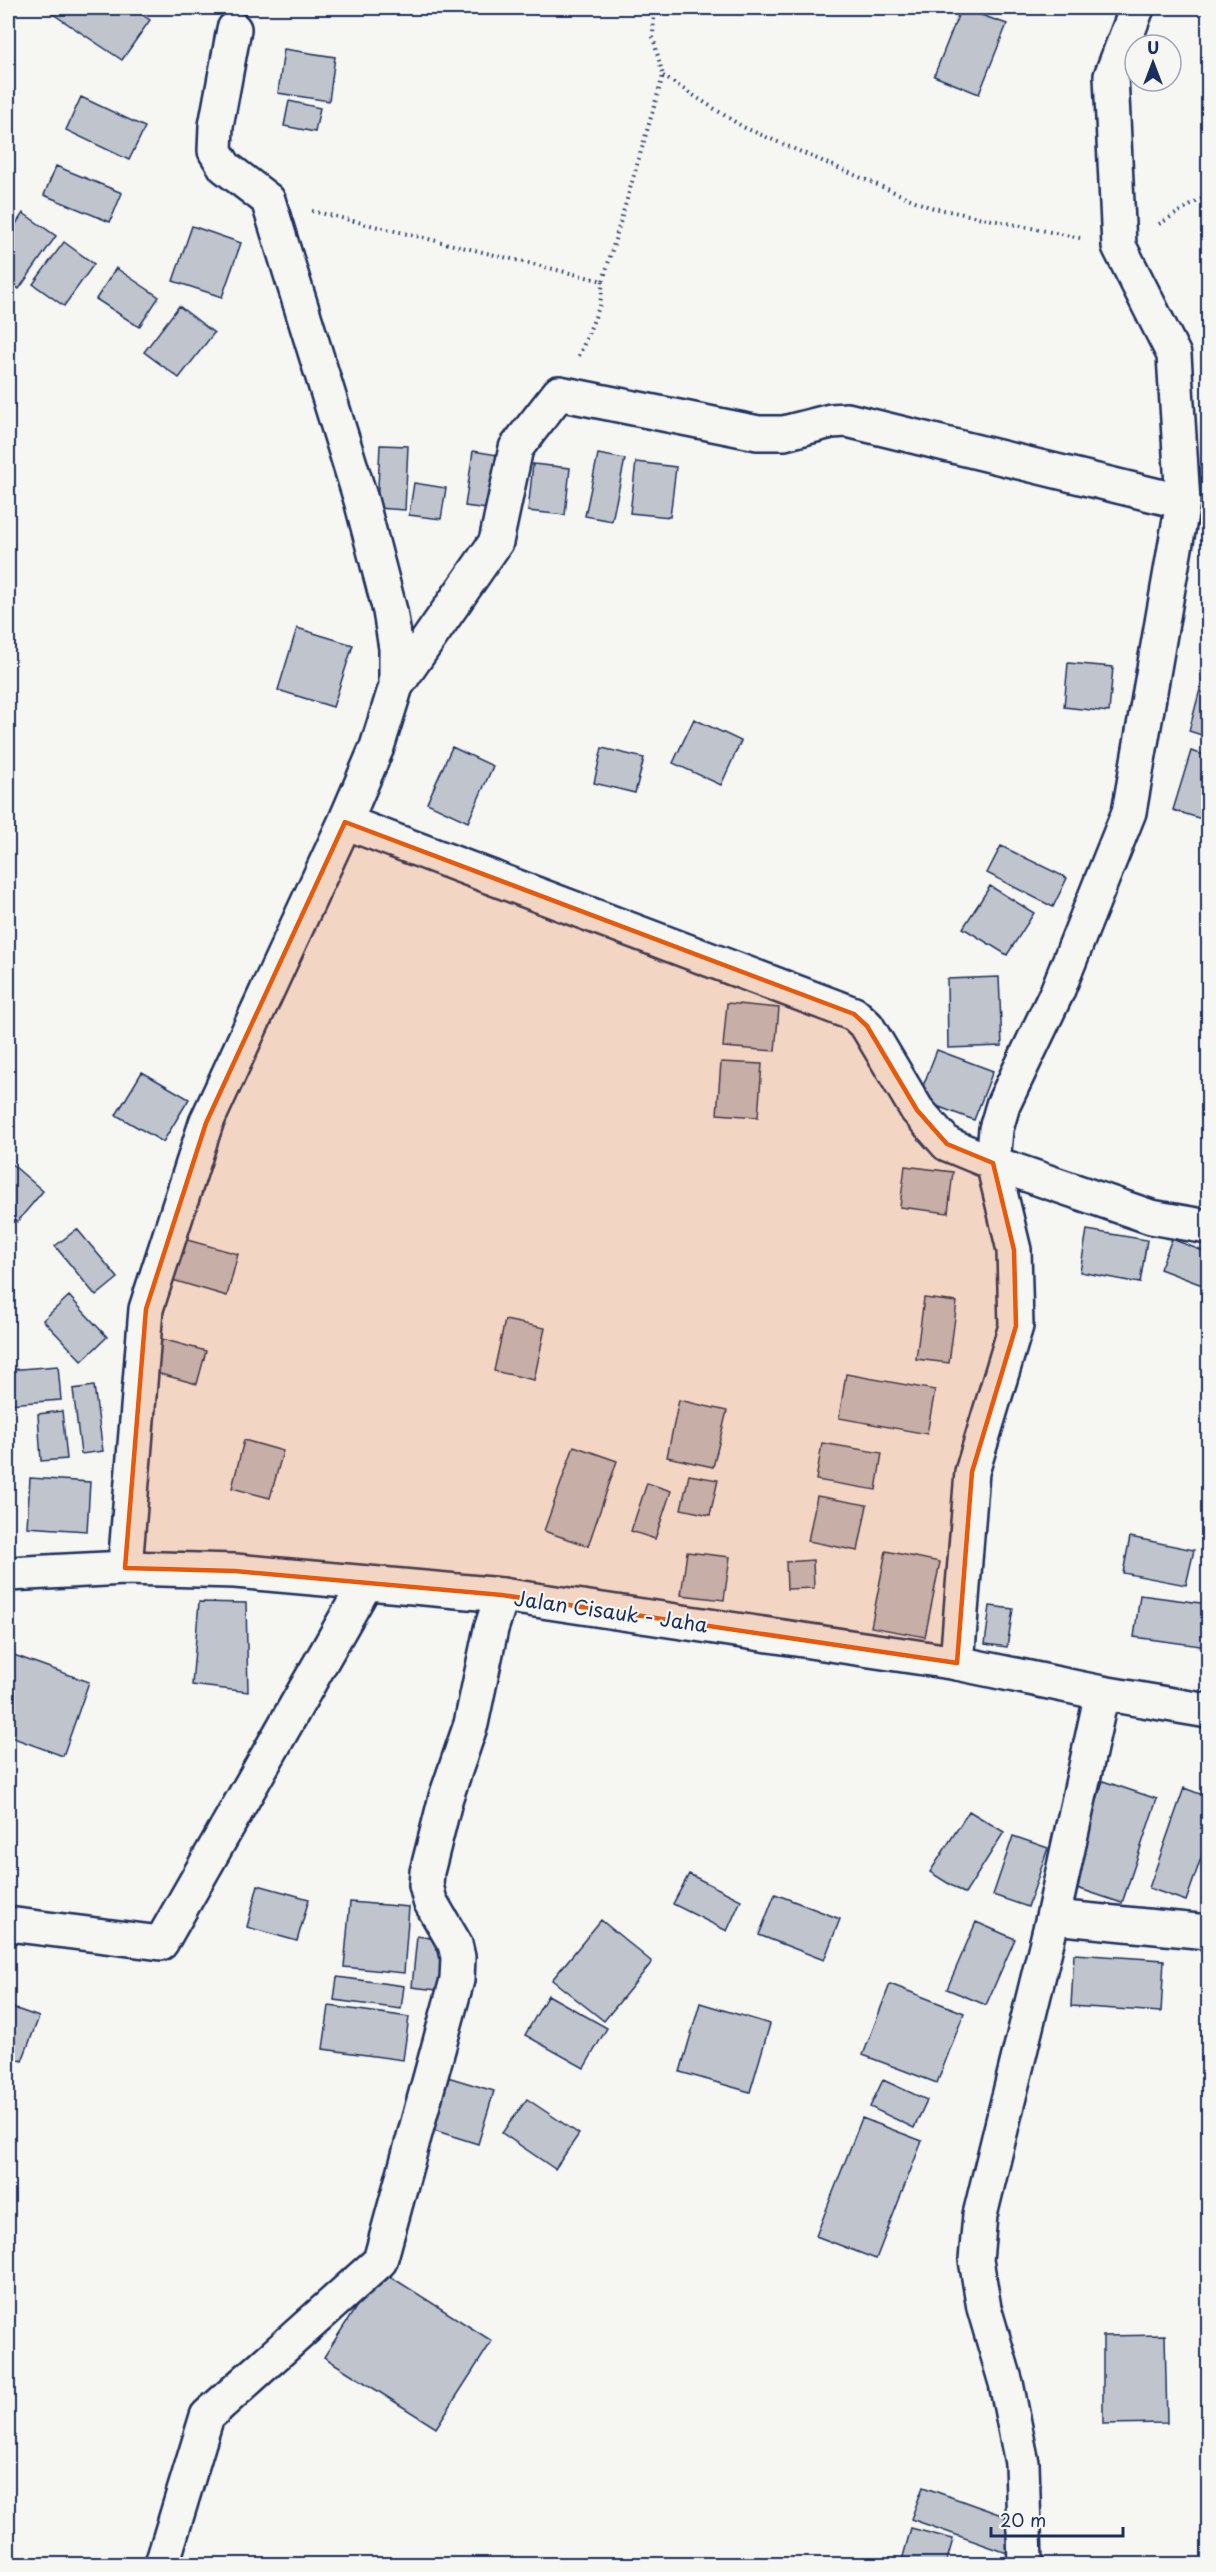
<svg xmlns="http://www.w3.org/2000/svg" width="1216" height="2572" viewBox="0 0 1216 2572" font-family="'Playpen Sans',sans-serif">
<rect width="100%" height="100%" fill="#f6f6f2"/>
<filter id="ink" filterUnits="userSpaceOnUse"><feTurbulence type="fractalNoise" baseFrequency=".0167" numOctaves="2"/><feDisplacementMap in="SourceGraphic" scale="12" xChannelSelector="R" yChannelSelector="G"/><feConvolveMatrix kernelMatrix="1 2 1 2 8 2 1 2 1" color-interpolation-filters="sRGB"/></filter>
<g filter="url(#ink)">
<path fill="#c0c4cd" stroke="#1b2f5e" stroke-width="1.5" d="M 44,8 L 132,8 L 150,20 L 122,60 Z
M 961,8 L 1007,24 L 979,94 L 934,76 Z
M 284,49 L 335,57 L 329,101 L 278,93 Z
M 81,97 L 145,127 L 129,160 L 66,130 Z
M 289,101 L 320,108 L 315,132 L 284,126 Z
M 56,166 L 122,193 L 110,222 L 44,195 Z
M 23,213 L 56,236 L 19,289 L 8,282 L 8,236 Z
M 192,226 L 241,243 L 222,297 L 173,281 Z
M 64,242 L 94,264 L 64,306 L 33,284 Z
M 116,268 L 159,297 L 139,327 L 96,299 Z
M 179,306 L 214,333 L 179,378 L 144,352 Z
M 380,445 L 408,446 L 405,510 L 377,508 Z
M 473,451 L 510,457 L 502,511 L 465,506 Z
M 598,454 L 625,459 L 612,521 L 585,516 Z
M 636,462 L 676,467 L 670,517 L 630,513 Z
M 533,464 L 570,468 L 565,515 L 528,511 Z
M 414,483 L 446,488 L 441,519 L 409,515 Z
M 297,628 L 353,645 L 333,707 L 278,690 Z
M 1068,663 L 1113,667 L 1109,712 L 1064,707 Z
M 1203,678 L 1208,679 L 1208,737 L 1189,731 Z
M 694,719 L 741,741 L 721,785 L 673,763 Z
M 452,747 L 493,766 L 468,822 L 427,803 Z
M 602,748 L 644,758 L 635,793 L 594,783 Z
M 1191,751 L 1208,756 L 1208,821 L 1173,810 Z
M 1001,846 L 1067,878 L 1053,907 L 987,873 Z
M 990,886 L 1034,913 L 1007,955 L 963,928 Z
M 999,977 L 1002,1046 L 948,1048 L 947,979 Z
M 727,1003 L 779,1008 L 775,1051 L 723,1047 Z
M 937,1050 L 993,1071 L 974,1120 L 918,1099 Z
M 721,1062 L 762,1064 L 758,1117 L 717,1114 Z
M 142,1072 L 189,1099 L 163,1142 L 116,1115 Z
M 8,1161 L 43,1191 L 17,1222 L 8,1214 Z
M 905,1166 L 953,1172 L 948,1213 L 900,1207 Z
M 77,1229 L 118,1278 L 96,1296 L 55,1246 Z
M 1087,1230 L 1147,1240 L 1140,1283 L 1080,1272 Z
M 180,1238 L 238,1254 L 227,1296 L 169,1279 Z
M 1172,1239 L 1208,1253 L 1208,1269 L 1202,1285 L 1160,1269 Z
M 69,1296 L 107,1337 L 82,1361 L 43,1320 Z
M 924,1298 L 957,1302 L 949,1363 L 916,1359 Z
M 505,1320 L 545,1328 L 534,1380 L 494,1371 Z
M 162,1339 L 206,1351 L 197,1384 L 153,1372 Z
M 58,1366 L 61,1400 L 8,1404 L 8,1370 Z
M 846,1374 L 935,1390 L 927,1434 L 839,1418 Z
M 94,1386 L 103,1451 L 81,1454 L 73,1389 Z
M 679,1400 L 727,1411 L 713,1467 L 667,1457 Z
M 62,1411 L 67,1459 L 41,1461 L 38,1414 Z
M 244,1440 L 283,1451 L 270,1498 L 232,1488 Z
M 822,1443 L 882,1453 L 876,1490 L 816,1480 Z
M 574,1446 L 617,1461 L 588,1546 L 544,1531 Z
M 689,1475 L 718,1480 L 710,1515 L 681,1509 Z
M 30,1478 L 90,1482 L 87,1531 L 27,1527 Z
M 647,1483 L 671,1491 L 655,1539 L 631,1531 Z
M 817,1496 L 867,1505 L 858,1551 L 808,1541 Z
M 1130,1537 L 1194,1550 L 1186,1585 L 1123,1573 Z
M 886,1551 L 940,1562 L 925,1637 L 871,1627 Z
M 687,1552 L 730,1557 L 724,1600 L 681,1595 Z
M 813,1560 L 814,1588 L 787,1589 L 786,1562 Z
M 1140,1595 L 1208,1604 L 1208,1647 L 1134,1637 Z
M 199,1602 L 246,1603 L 248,1692 L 192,1685 Z
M 990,1606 L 1013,1609 L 1007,1647 L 985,1644 Z
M 11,1654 L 89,1682 L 63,1756 L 8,1736 L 8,1665 Z
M 1103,1781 L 1157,1799 L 1122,1903 L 1068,1885 Z
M 1184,1788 L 1208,1797 L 1208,1838 L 1186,1901 L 1149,1888 Z
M 969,1811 L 1004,1832 L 965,1894 L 930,1872 Z
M 1013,1836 L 1048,1848 L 1028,1907 L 993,1895 Z
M 689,1874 L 741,1900 L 727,1931 L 673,1904 Z
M 258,1885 L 309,1899 L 297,1941 L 247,1927 Z
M 775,1894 L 840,1919 L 824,1960 L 759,1935 Z
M 350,1902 L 409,1907 L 404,1973 L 344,1967 Z
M 601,1920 L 652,1962 L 604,2021 L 552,1980 Z
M 976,1922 L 1015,1939 L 986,2005 L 947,1989 Z
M 417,1936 L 451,1941 L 445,1991 L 412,1987 Z
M 1074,1954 L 1164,1960 L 1161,2012 L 1071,2006 Z
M 337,1977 L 404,1986 L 401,2009 L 334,2000 Z
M 890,1984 L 964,2013 L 937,2083 L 863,2055 Z
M 548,1995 L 607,2028 L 584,2068 L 525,2035 Z
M 700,2003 L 770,2024 L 750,2092 L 680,2072 Z
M 8,2006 L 39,2017 L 22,2061 L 8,2056 Z
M 329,2006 L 409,2017 L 403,2060 L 323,2049 Z
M 441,2075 L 494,2091 L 478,2144 L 424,2127 Z
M 883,2080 L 927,2100 L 914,2128 L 870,2107 Z
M 527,2099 L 579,2134 L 555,2169 L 502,2133 Z
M 862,2118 L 922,2141 L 876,2259 L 816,2236 Z
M 380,2270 L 492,2341 L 436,2428 L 324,2357 Z
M 1165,2335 L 1167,2423 L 1103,2424 L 1103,2336 Z
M 923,2487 L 1021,2522 L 1010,2554 L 911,2519 Z
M 911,2528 L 953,2539 L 946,2564 L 901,2564 Z"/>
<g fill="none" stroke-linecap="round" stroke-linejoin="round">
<defs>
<path id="minor" d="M 396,686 L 496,542 L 516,448 L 559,393 L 758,433 L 784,433 L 831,421 L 847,420 L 1183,502
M 345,822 L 854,1014 L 867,1026 L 917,1110 L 947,1144 L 993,1163 L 1151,1217 L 1208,1227
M 125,1568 L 146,1309 L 206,1123 L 345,822 L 377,747 L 396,686 L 396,648 L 390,611 L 361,500 L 268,200 L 225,167 L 215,151 L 216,126 L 234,29
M 957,1663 L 972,1472 L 1016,1326 L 1014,1250 L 993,1163 L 996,1129 L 1003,1105 L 1057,992 L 1129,812 L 1183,502 L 1174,355 L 1119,246 L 1111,76 L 1137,8
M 1053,1917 L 1208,1932
M 8,1924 L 161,1943 L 366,1583
M 162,2564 L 207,2416 L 380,2261 L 457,1980 L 458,1957 L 455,1944 L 430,1901 L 426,1885 L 427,1872 L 446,1797 L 471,1724 L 491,1629 L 502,1595
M 1025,2564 L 1022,2463 L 1006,2383 L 984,2308 L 976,2260 L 980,2215 L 1053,1917 L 1102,1693"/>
<path id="major" d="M 8,1574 L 125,1568 L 235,1571 L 502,1595 L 957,1663 L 1102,1693 L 1208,1711"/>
</defs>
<use href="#minor" stroke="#1b2f5e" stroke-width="38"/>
<use href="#major" stroke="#1b2f5e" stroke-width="38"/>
<path stroke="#1b2f5e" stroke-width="4" stroke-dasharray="1.5 4.5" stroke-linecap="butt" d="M 663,76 L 743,127 L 929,207 L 1080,238
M 312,211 L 603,281 L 663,76 L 653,37 L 654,8
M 1159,224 L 1208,195
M 579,356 L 600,305 L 603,281"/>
<use href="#minor" stroke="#f6f6f2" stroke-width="33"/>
<use href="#major" stroke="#f6f6f2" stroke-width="33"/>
</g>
</g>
<path fill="#e8590c" fill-opacity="0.2" stroke="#e8590c" stroke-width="4.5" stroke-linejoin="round" d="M 345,822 L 854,1014 L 867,1026 L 917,1110 L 947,1144 L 993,1163 L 1014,1250 L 1016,1326 L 972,1472 L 957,1663 L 502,1595 L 235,1571 L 125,1568 L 146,1309 L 206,1123 Z"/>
<g text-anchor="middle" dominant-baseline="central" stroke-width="4.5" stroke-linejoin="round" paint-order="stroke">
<g font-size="20" fill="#1b2f5e" stroke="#f6f6f2">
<text transform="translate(611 1611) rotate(8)">Jalan Cisauk - Jaha</text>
</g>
</g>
<rect width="1216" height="2572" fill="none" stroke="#f6f6f2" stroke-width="30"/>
<rect x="15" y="15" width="1186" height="2542" fill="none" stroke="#1b2f5e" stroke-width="2" filter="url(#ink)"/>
<g transform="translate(1153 63)"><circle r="28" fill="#f6f6f2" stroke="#9ea6b7" stroke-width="1.5"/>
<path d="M0-4.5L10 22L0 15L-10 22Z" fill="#1b2f5e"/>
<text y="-9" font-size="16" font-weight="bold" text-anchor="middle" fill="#1b2f5e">U</text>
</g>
<path d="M991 2527v9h132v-9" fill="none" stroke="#1b2f5e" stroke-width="3"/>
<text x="1000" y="2527" font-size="18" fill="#1b2f5e" stroke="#f6f6f2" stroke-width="4.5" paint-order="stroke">20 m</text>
</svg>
